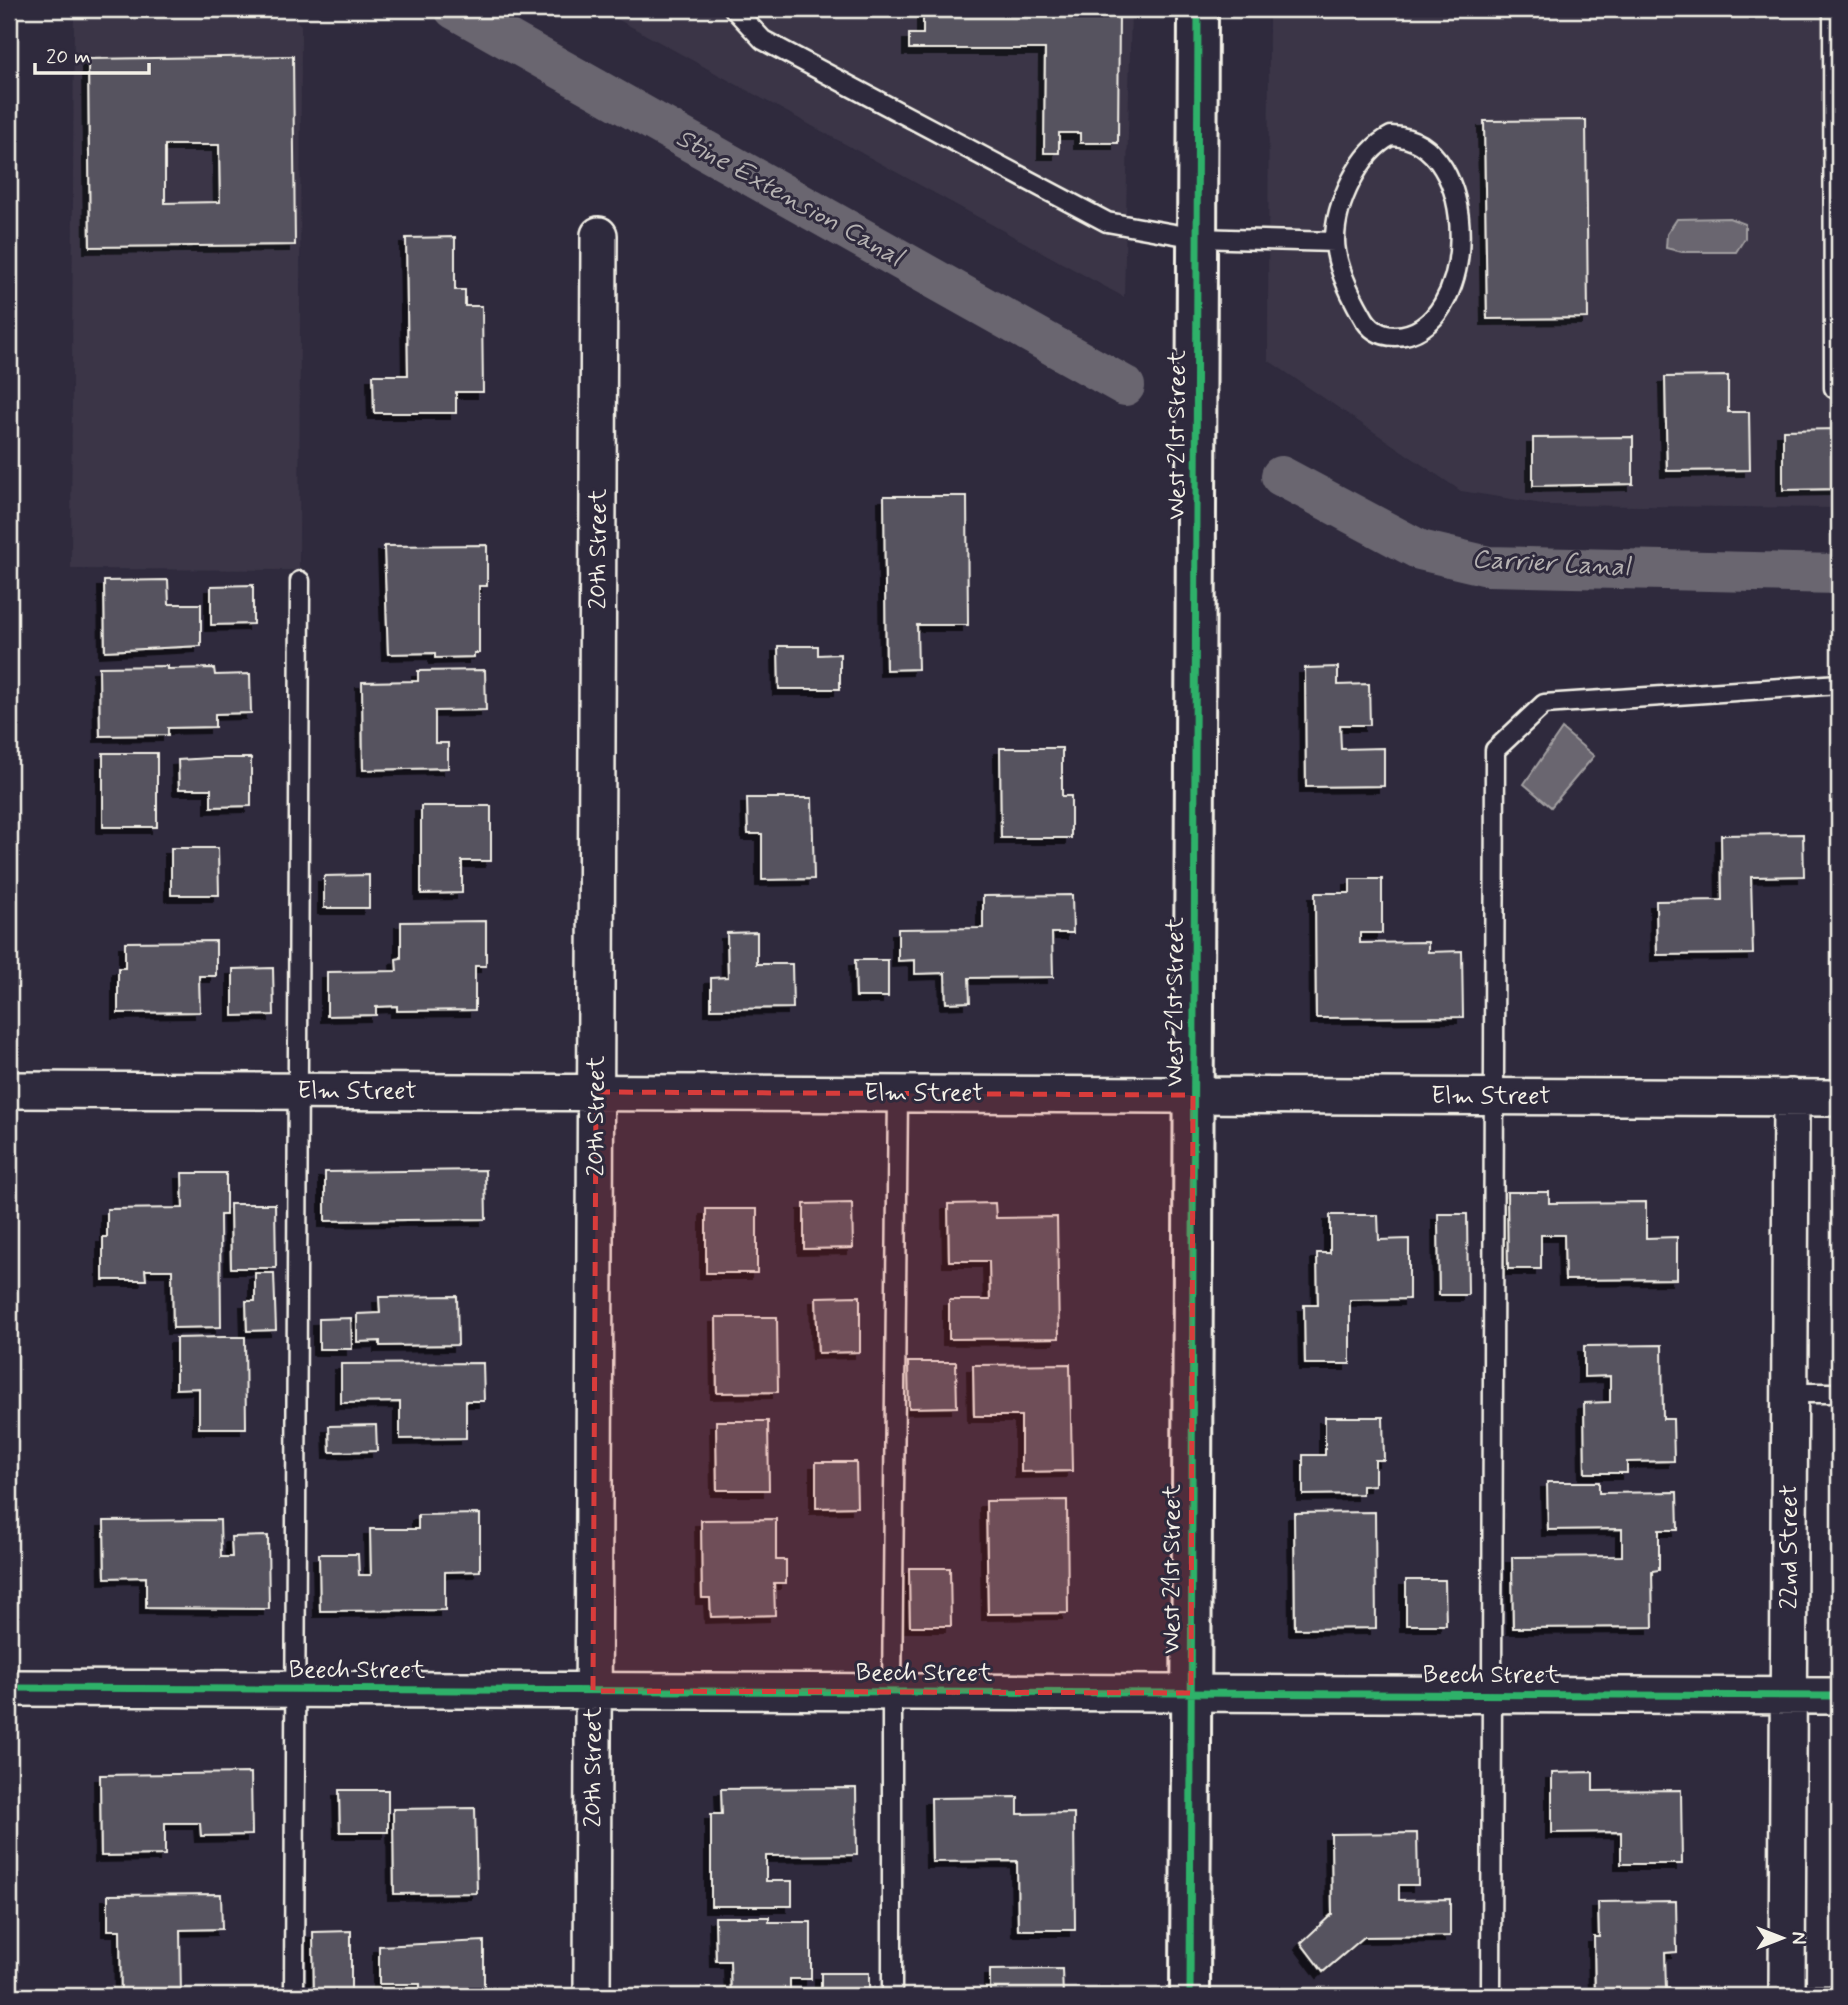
<svg xmlns="http://www.w3.org/2000/svg" width="1848" height="2005" viewBox="0 0 1848 2005" font-family="Mynerve,sans-serif">
<defs>
<filter id="shadow"><feDropShadow dx="-6" dy="6" stdDeviation="0" flood-color="#0009"/></filter>
</defs>
<rect width="100%" height="100%" fill="#2f2a3d"/>
<filter id="ink" filterUnits="userSpaceOnUse"><feTurbulence type="fractalNoise" baseFrequency=".0143" numOctaves="2"/><feDisplacementMap in="SourceGraphic" scale="14" xChannelSelector="R" yChannelSelector="G"/><feConvolveMatrix kernelMatrix="1 2 1 2 8 2 1 2 1" color-interpolation-filters="sRGB"/></filter>
<g filter="url(#ink)">
<path fill="#3b3647" d="M 74,9 L 283,9 L 301,25 L 299,570 L 71,569 Z
M 599,9 L 1131,9 L 1124,297 Z
M 1269,9 L 1839,9 L 1839,508 L 1549,505 L 1461,491 L 1268,360 Z"/>
<path fill="#6a6670" stroke="#a19ea0" stroke-width="2" d="M 1729,218 L 1745,224 L 1745,238 L 1736,252 L 1682,252 L 1666,248 L 1667,234 L 1677,219 Z
M 1562,729 L 1594,756 L 1551,807 L 1524,784 Z"/>
<g fill="none" stroke-linecap="round" stroke-linejoin="round">
<path stroke="#6a6670" stroke-width="40" d="M 454,9 L 1125,386
M 1281,476 L 1420,550 L 1488,566 L 1839,574"/>
</g>
<path fill="#56525f" stroke="#f4f1e8" stroke-width="2" fill-rule="evenodd" filter="url(#shadow)" d="M 912,9 L 1119,9 L 1118,143 L 1080,143 L 1080,133 L 1059,133 L 1059,153 L 1044,153 L 1045,49 L 909,49 L 909,34 L 923,34 L 923,12 L 912,12 Z
M 293,56 L 295,245 L 90,247 L 88,59 ZM 165,145 L 219,145 L 220,202 L 165,203 Z
M 1586,120 L 1588,318 L 1487,319 L 1484,121 Z
M 455,237 L 455,290 L 465,290 L 465,306 L 482,306 L 483,392 L 456,392 L 456,413 L 374,413 L 373,375 L 408,375 L 406,238 Z
M 1728,376 L 1728,412 L 1749,412 L 1750,470 L 1667,471 L 1665,377 Z
M 1839,429 L 1839,489 L 1783,490 L 1783,430 Z
M 1633,437 L 1633,484 L 1533,486 L 1533,438 Z
M 884,496 L 967,496 L 968,625 L 917,625 L 918,669 L 886,670 Z
M 487,545 L 487,586 L 479,586 L 479,653 L 474,653 L 474,657 L 435,658 L 435,653 L 388,654 L 384,546 Z
M 168,580 L 169,604 L 201,604 L 201,646 L 105,651 L 104,581 Z
M 253,585 L 253,624 L 211,625 L 211,586 Z
M 778,646 L 818,646 L 818,655 L 840,654 L 840,689 L 779,689 Z
M 167,666 L 167,669 L 214,668 L 215,675 L 250,674 L 251,713 L 215,714 L 215,727 L 168,728 L 168,735 L 100,736 L 99,667 Z
M 1338,667 L 1338,685 L 1369,684 L 1370,725 L 1340,725 L 1341,749 L 1384,748 L 1384,786 L 1306,787 L 1305,668 Z
M 485,670 L 486,710 L 435,711 L 435,743 L 448,743 L 448,768 L 363,770 L 362,682 L 418,681 L 418,671 Z
M 1000,748 L 1062,748 L 1062,796 L 1071,796 L 1071,838 L 1001,838 Z
M 103,753 L 157,753 L 157,827 L 103,827 Z
M 211,758 L 251,758 L 251,806 L 211,807 L 211,789 L 179,789 L 178,760 Z
M 747,798 L 812,798 L 814,879 L 762,880 L 762,834 L 748,834 Z
M 421,806 L 491,806 L 491,861 L 462,861 L 462,893 L 421,894 Z
M 1803,834 L 1804,876 L 1751,877 L 1753,954 L 1657,955 L 1656,901 L 1722,900 L 1721,835 Z
M 171,848 L 218,848 L 219,895 L 171,895 Z
M 369,875 L 369,908 L 324,908 L 324,876 Z
M 1350,879 L 1382,879 L 1382,933 L 1360,933 L 1360,943 L 1428,942 L 1428,952 L 1462,951 L 1463,1017 L 1316,1018 L 1315,893 L 1350,893 Z
M 1072,895 L 1073,933 L 1052,933 L 1053,977 L 969,978 L 970,1002 L 946,1003 L 945,973 L 915,974 L 915,960 L 898,961 L 898,929 L 983,928 L 983,896 Z
M 486,921 L 486,966 L 475,966 L 475,1010 L 397,1011 L 397,1006 L 376,1007 L 376,1015 L 327,1016 L 327,972 L 397,971 L 396,959 L 401,958 L 401,922 Z
M 757,932 L 757,964 L 792,964 L 793,1008 L 711,1009 L 711,978 L 728,977 L 727,933 Z
M 216,941 L 216,976 L 199,976 L 200,1012 L 118,1013 L 118,968 L 125,968 L 125,942 Z
M 855,960 L 888,960 L 888,997 L 856,997 Z
M 273,968 L 274,1015 L 233,1016 L 233,969 Z
M 485,1170 L 486,1219 L 325,1221 L 325,1172 Z
M 182,1173 L 226,1173 L 226,1215 L 220,1215 L 221,1327 L 173,1328 L 172,1270 L 145,1270 L 146,1280 L 103,1280 L 103,1237 L 107,1237 L 107,1209 L 183,1208 Z
M 1507,1192 L 1549,1192 L 1549,1203 L 1646,1202 L 1646,1238 L 1677,1237 L 1677,1279 L 1565,1280 L 1564,1235 L 1541,1235 L 1541,1269 L 1508,1269 Z
M 852,1203 L 853,1248 L 804,1249 L 804,1204 Z
M 995,1203 L 996,1218 L 1057,1217 L 1059,1338 L 949,1339 L 949,1300 L 990,1300 L 989,1261 L 949,1261 L 948,1204 Z
M 230,1204 L 275,1204 L 276,1268 L 231,1268 Z
M 706,1209 L 757,1209 L 757,1273 L 706,1273 Z
M 1438,1214 L 1467,1214 L 1468,1295 L 1439,1295 Z
M 1330,1215 L 1378,1215 L 1379,1240 L 1409,1239 L 1409,1299 L 1350,1300 L 1350,1364 L 1305,1364 L 1304,1305 L 1318,1305 L 1317,1253 L 1330,1253 Z
M 255,1273 L 274,1273 L 276,1330 L 247,1331 L 246,1301 L 255,1301 Z
M 457,1296 L 458,1345 L 380,1346 L 380,1341 L 357,1342 L 357,1314 L 380,1313 L 379,1297 Z
M 860,1296 L 860,1352 L 818,1353 L 816,1297 Z
M 716,1317 L 777,1317 L 778,1392 L 717,1393 Z
M 351,1318 L 352,1349 L 319,1349 L 319,1319 Z
M 223,1337 L 245,1337 L 246,1428 L 199,1428 L 199,1388 L 176,1389 L 176,1338 Z
M 1662,1345 L 1663,1419 L 1673,1419 L 1674,1461 L 1627,1462 L 1627,1473 L 1585,1473 L 1584,1403 L 1610,1402 L 1610,1376 L 1584,1377 L 1584,1346 Z
M 908,1362 L 956,1362 L 957,1407 L 909,1408 Z
M 483,1363 L 484,1401 L 466,1401 L 466,1438 L 400,1439 L 400,1402 L 341,1403 L 341,1364 Z
M 1070,1364 L 1072,1471 L 1021,1472 L 1021,1416 L 974,1416 L 973,1365 Z
M 1325,1417 L 1383,1417 L 1384,1460 L 1375,1460 L 1375,1485 L 1362,1486 L 1362,1494 L 1303,1495 L 1303,1455 L 1325,1455 Z
M 716,1421 L 768,1421 L 769,1490 L 717,1490 Z
M 376,1425 L 377,1451 L 330,1452 L 329,1426 Z
M 816,1462 L 856,1462 L 857,1507 L 816,1508 Z
M 1547,1482 L 1599,1482 L 1599,1493 L 1677,1492 L 1678,1530 L 1659,1530 L 1659,1570 L 1652,1571 L 1653,1627 L 1513,1628 L 1512,1557 L 1622,1556 L 1622,1529 L 1548,1530 Z
M 1067,1500 L 1068,1613 L 988,1614 L 986,1501 Z
M 1375,1512 L 1376,1628 L 1295,1629 L 1294,1513 Z
M 480,1514 L 480,1571 L 445,1572 L 445,1610 L 320,1611 L 319,1554 L 358,1554 L 359,1575 L 371,1575 L 370,1529 L 418,1529 L 418,1515 Z
M 776,1519 L 776,1560 L 786,1560 L 786,1583 L 774,1583 L 775,1615 L 711,1617 L 710,1598 L 702,1598 L 701,1520 Z
M 220,1520 L 221,1557 L 232,1557 L 231,1537 L 268,1536 L 269,1609 L 146,1608 L 146,1577 L 105,1578 L 104,1521 Z
M 909,1568 L 950,1568 L 951,1626 L 910,1626 Z
M 1406,1580 L 1445,1580 L 1446,1625 L 1406,1625 Z
M 1593,1772 L 1593,1791 L 1681,1790 L 1682,1864 L 1621,1864 L 1621,1832 L 1552,1833 L 1552,1773 Z
M 251,1773 L 252,1835 L 201,1836 L 200,1823 L 165,1823 L 165,1855 L 101,1856 L 100,1775 Z
M 856,1788 L 857,1855 L 766,1856 L 766,1881 L 792,1881 L 792,1906 L 711,1906 L 711,1814 L 722,1814 L 721,1789 Z
M 339,1790 L 388,1790 L 388,1832 L 340,1832 Z
M 1018,1797 L 1018,1814 L 1074,1813 L 1075,1930 L 1018,1930 L 1017,1861 L 932,1862 L 931,1798 Z
M 475,1808 L 477,1893 L 394,1894 L 393,1809 Z
M 1417,1833 L 1418,1885 L 1399,1885 L 1399,1900 L 1450,1899 L 1450,1936 L 1364,1937 L 1323,1972 L 1301,1943 L 1332,1914 L 1331,1834 Z
M 221,1894 L 222,1929 L 180,1930 L 181,1996 L 121,1996 L 120,1930 L 108,1930 L 108,1895 Z
M 1676,1901 L 1677,1952 L 1665,1953 L 1666,1989 L 1677,1989 L 1677,1996 L 1595,1996 L 1594,1937 L 1599,1937 L 1598,1902 Z
M 715,1917 L 769,1917 L 769,1922 L 811,1922 L 811,1979 L 790,1979 L 790,1995 L 731,1996 L 730,1961 L 716,1961 Z
M 351,1931 L 351,1996 L 314,1996 L 313,1932 Z
M 484,1941 L 484,1996 L 420,1996 L 420,1984 L 379,1984 L 379,1946 Z
M 1062,1969 L 1063,1996 L 990,1996 L 990,1970 Z
M 821,1973 L 869,1973 L 869,1996 L 821,1996 Z"/>
<g fill="none" stroke-linecap="round" stroke-linejoin="round">
<defs>
<path id="service" d="M 734,9 L 763,40 L 1107,222 L 1197,238 L 1335,242
M 1833,9 L 1834,388
M 1391,136 C 1485,139 1479,334 1395,336 C 1380,336 1369,329 1362,315 C 1350,294 1335,265 1335,240 C 1335,205 1359,152 1391,136 Z
M 1790,1393 L 1839,1393
M 294,1996 L 300,581
M 892,1996 L 892,1692 L 898,1093
M 1491,1996 L 1495,750 L 1544,704 L 1839,684
M 1787,1996 L 1839,1996"/>
<path id="minor" d="M 9,1090 L 1839,1098
M 9,1688 L 1839,1696
M 592,1996 L 599,235
M 1787,1996 L 1791,1097"/>
<path id="tertiary" d="M 1190,1996 L 1198,9"/>
</defs>
<use href="#service" stroke="#f4f1e8" stroke-width="23"/>
<use href="#minor" stroke="#f4f1e8" stroke-width="40"/>
<use href="#tertiary" stroke="#f4f1e8" stroke-width="44"/>
<use href="#service" stroke="#2f2a3d" stroke-width="18"/>
<use href="#minor" stroke="#2f2a3d" stroke-width="35"/>
<use href="#tertiary" stroke="#2f2a3d" stroke-width="38"/>
<defs>
<path id="cycleway" d="M 9,1688 L 1839,1696
M 1190,1996 L 1198,9"/>
</defs>
<use href="#cycleway" stroke="#2f2a3d" stroke-width="11"/>
<use href="#cycleway" stroke="#2db169" stroke-width="7"/>
</g>
</g>
<path fill="#d93c3b" fill-opacity="0.2" stroke="#d93c3b" stroke-width="5" stroke-dasharray="14 9" stroke-linejoin="round" d="M 596,1092 L 1193,1095 L 1191,1693 L 593,1691 Z"/>
<g text-anchor="middle" dominant-baseline="central" stroke-width="6" stroke-linejoin="round" paint-order="stroke">
<g font-size="24" fill="#f4f1e8" stroke="#2f2a3d">
<text transform="translate(1177 435) rotate(-90)">West 21st Street</text>
<text transform="translate(598 549) rotate(-90)">20th Street</text>
<text transform="translate(1175 1002) rotate(-90)">West 21st Street</text>
<text x="357" y="1091">Elm Street</text>
<text x="924" y="1093">Elm Street</text>
<text x="1491" y="1096">Elm Street</text>
<text transform="translate(596 1116) rotate(-90)">20th Street</text>
<text transform="translate(1789 1547) rotate(-90)">22nd Street</text>
<text transform="translate(1172 1569) rotate(-90)">West 21st Street</text>
<text x="357" y="1670">Beech Street</text>
<text x="924" y="1673">Beech Street</text>
<text x="1491" y="1675">Beech Street</text>
<text transform="translate(593 1767) rotate(-90)">20th Street</text>
</g>
<g font-size="26" font-style="italic" fill="#b6b2b2" stroke="#2f2a3d">
<text transform="translate(789 198) rotate(29)">Stine Extension Canal</text>
<text transform="translate(1551 564) rotate(3)">Carrier Canal</text>
</g>
</g>
<rect width="1848" height="2005" fill="none" stroke="#2f2a3d" stroke-width="35"/>
<rect x="18" y="18" width="1813" height="1970" fill="none" stroke="#f4f1e8" stroke-width="2.5" filter="url(#ink)"/>
<g transform="translate(1782 1938) rotate(90)" stroke="#2f2a3d" stroke-width="5" paint-order="stroke">
<path d="M0-5L12 26L0 18L-12 26Z" fill="#f4f1e8"/>
<text y="-10" font-size="19" font-weight="bold" text-anchor="middle" fill="#f4f1e8">N</text>
</g>
<path d="M35 63v10h114v-10" fill="none" stroke="#f4f1e8" stroke-width="3.5"/>
<text x="46" y="63" font-size="21" fill="#f4f1e8" stroke="#2f2a3d" stroke-width="5" paint-order="stroke">20 m</text>
</svg>
